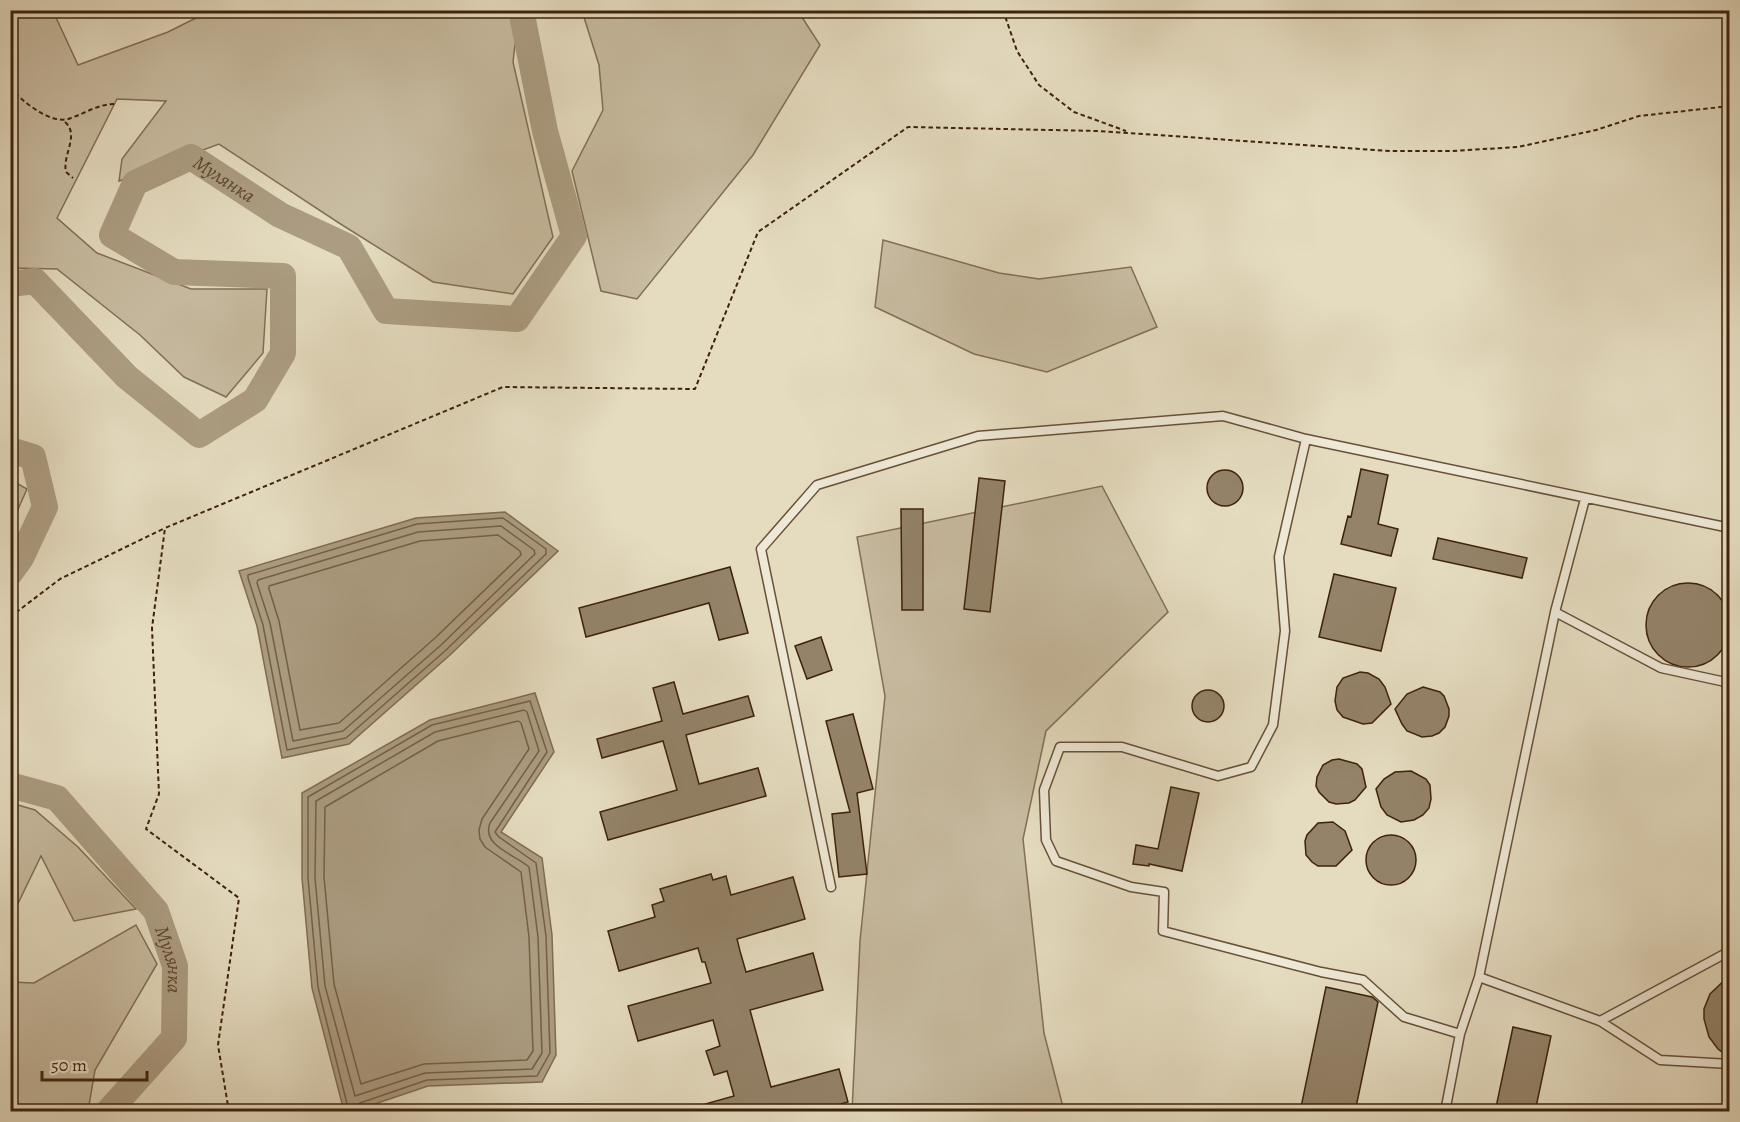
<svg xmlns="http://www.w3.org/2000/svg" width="1740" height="1122" viewBox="0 0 1740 1122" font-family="Alegreya,serif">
<rect width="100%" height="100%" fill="#e5dcc0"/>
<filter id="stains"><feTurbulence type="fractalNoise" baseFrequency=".00333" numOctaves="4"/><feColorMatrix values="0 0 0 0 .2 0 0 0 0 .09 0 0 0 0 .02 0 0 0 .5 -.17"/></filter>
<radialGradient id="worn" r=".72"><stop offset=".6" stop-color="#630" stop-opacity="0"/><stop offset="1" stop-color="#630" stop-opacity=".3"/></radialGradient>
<path fill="#c8bca1" stroke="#826f56" stroke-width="1.5" d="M 11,10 L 53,11 L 78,65 L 168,32 L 206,13 L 206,11 L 519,11 L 513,62 L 553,237 L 513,294 L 433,282 L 339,223 L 219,144 L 119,181 L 122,159 L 166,101 L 117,99 L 57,218 L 97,253 L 191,289 L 267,289 L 263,353 L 226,397 L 184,377 L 140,335 L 57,269 L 11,268 Z
M 582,11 L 798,11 L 820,45 L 753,155 L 637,299 L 601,291 L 572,171 L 603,110 L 599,65 Z
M 883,240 L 999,273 L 1039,279 L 1131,267 L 1157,327 L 1047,372 L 974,354 L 875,307 Z
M 11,480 L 27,489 L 11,525 Z
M 1102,486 L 1168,612 L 1046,731 L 1023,839 L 1044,1033 L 1064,1111 L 852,1112 L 860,941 L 885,696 L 857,537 Z
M 11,803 L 35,810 L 78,847 L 136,909 L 74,921 L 41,856 L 11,918 Z
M 136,925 L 157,964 L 95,1070 L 88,1111 L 11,1111 L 11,982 L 34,983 Z"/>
<path fill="#ac9d82" stroke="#806c52" stroke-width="1.5" d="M 505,512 L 558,551 L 450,655 L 349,744 L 282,758 L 257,626 L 239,571 L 416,518 Z
M 535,693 L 554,752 L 501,832 L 542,858 L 552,935 L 556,1055 L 542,1082 L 428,1086 L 354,1111 L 344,1111 L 312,988 L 302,878 L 302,793 L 430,720 Z"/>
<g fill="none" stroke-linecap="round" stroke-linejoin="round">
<path stroke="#746046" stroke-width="1.5" d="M 503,518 L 546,549 L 546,554 L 446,650 L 346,738 L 287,750 L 263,625 L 248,578 L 248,575 L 417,524 Z
M 501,526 L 534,550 L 535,554 L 441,645 L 343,731 L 293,741 L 270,623 L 257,583 L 258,580 L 418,532 Z
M 498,535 L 520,551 L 521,555 L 435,638 L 339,723 L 300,730 L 279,621 L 269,589 L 269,586 L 420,541 Z
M 524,710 L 527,712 L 539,751 L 490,823 C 481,846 516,855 529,867 L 538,937 L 542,1053 L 532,1069 L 425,1073 L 355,1096 L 325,986 L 315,878 L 316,801 L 435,732 Z
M 518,721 L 521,723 L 529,749 L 482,819 L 479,830 L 480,839 L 485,847 L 521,872 L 529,937 L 533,1051 L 527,1060 L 424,1064 L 361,1084 L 334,984 L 324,877 L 325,807 L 438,741 Z
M 349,1112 L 318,987 L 308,878 L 308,797 L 432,725 L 530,701 L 547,752 L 495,832 L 499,837 L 536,863 L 546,936 L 550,1053 L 537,1076 L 427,1080 L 360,1103 L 356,1106 L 355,1112"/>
<g stroke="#ac9d82" stroke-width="26">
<path id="s1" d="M 10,284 L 35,281 L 127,377 L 199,435 L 255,400 L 283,353 L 283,276 L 174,272 L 112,235 L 135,183 L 191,157 L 280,215 L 349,247 L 386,311 L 517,319 L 574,236 L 545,131 L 521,10"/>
<path d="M 10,450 L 33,457 L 45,507 L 21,558 L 10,573"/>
<path id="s2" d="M 10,785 L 57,798 L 156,911 L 175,966 L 174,1038 L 108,1112"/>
</g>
</g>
<path fill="#948369" stroke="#3d220b" stroke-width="1.5" d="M 1361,469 L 1388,475 L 1378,524 L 1398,529 L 1391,556 L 1341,544 L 1348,516 L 1351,517 Z
M1207 488a18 18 0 1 1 36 0a18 18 0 1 1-36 0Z
M 979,478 L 1005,481 L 990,612 L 964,609 Z
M 901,509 L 923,509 L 923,610 L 902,610 Z
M 1438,538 L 1527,558 L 1522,578 L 1433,559 Z
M 730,567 L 748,633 L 719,640 L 709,603 L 586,637 L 579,608 Z
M 1334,574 L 1396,588 L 1381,651 L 1319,637 Z
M1646 625a42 42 0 1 1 84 0a42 42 0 1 1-84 0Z
M 821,637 L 832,670 L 807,679 L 795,646 Z
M 1360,672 L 1368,673 L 1379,679 L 1385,687 L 1391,704 L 1372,723 L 1363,724 L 1343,717 L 1337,710 L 1335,701 L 1337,687 L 1343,678 Z
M 674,682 L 683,714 L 748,696 L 754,716 L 686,735 L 699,784 L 758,768 L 766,796 L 608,840 L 600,812 L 677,790 L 663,741 L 602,758 L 597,739 L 662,721 L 653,688 Z
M 1423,687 L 1440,692 L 1444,696 L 1449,709 L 1449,716 L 1445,727 L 1439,733 L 1432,736 L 1422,737 L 1407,731 L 1402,724 L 1395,709 L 1407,694 Z
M1192 706a16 16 0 1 1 32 0a16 16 0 1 1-32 0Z
M 853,714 L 873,789 L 857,793 L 867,874 L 839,877 L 832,814 L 850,812 L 826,721 Z
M 1339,759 L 1357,764 L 1362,769 L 1366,787 L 1355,800 L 1349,803 L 1336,804 L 1329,802 L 1319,792 L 1316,786 L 1317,777 L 1323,765 L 1332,760 Z
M 1411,771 L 1426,779 L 1430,785 L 1431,799 L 1429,808 L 1423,815 L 1414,820 L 1401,822 L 1387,815 L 1381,807 L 1376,789 L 1384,779 L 1395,772 Z
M 1171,787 L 1199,793 L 1182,871 L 1149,864 L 1149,866 L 1133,864 L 1136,845 L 1158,849 Z
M 1333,822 L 1345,831 L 1352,850 L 1336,866 L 1318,866 L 1312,862 L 1306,855 L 1305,841 L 1307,835 L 1318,823 Z
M1366 860a25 25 0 1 1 50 0a25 25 0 1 1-50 0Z
M 711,874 L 713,880 L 726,876 L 731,895 L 793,877 L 805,919 L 737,939 L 740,951 L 746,972 L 813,953 L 823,990 L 750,1010 L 771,1087 L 839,1069 L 848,1102 L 812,1112 L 691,1112 L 691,1108 L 734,1096 L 727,1071 L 714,1075 L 706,1051 L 720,1046 L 713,1020 L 638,1041 L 628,1006 L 711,983 L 705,962 L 702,962 L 698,948 L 619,971 L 608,931 L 655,917 L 652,905 L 664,901 L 660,889 Z
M 1730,975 L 1730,1058 L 1718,1049 L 1709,1037 L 1704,1019 L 1704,1009 L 1710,994 Z
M 1326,987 L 1372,997 L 1378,1002 L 1355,1112 L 1300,1112 Z
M 1513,1027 L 1551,1036 L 1535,1112 L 1495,1112 Z"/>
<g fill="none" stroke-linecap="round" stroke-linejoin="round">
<defs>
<path id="lane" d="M 1306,439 L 1279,557 L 1285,631 L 1273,725 L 1251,767 L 1218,776 L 1122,747 L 1060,747 L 1044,790 L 1046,840 L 1056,861 L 1131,887 L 1164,892 L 1163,931 L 1321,972 L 1363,980 L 1404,1017 L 1460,1034
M 1555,612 L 1661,668 L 1730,683
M 831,887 L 761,549 L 817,485 L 978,436 L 1223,416 L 1306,439 L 1730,528
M 1479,977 L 1600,1021 L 1660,1060 L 1730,1064
M 1600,1021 L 1730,951
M 1445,1112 L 1460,1034 L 1479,977 L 1555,612 L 1585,499"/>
</defs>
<use href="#lane" stroke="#675038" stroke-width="11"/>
<path stroke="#3d220b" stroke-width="2" stroke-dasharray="4.5 3" stroke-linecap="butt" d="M 1003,10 L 1017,51 L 1039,85 L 1074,112 L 1126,131
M 10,88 C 22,101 50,124 68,119 C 84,114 98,104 114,104
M 65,122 C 80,135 62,155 66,172 L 73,178
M 10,617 L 60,579 L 165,528
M 229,1112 L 218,1045 L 239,898 L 146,829 L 159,794 L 152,628 L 165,528 L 503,387 L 695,389 L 758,232 L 908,127 L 1099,131 L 1390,151 L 1451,151 L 1518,147 L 1596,130 L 1639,116 L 1730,106"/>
<use href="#lane" stroke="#eee8d6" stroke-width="8"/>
</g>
<g text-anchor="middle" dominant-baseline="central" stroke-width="4.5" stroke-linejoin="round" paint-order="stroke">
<g font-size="20" font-style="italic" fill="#5e472f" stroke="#eee8d6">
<text stroke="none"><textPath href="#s1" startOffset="788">Мулянка</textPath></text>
<text stroke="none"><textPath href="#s2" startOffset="250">Мулянка</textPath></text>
</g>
</g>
<rect width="1740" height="1122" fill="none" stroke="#e5dcc0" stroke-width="36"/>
<rect x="12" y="12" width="1716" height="1098" fill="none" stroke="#3d220b" stroke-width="3"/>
<rect x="18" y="18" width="1704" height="1086" fill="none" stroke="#3d220b" stroke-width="1.5"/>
<path d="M42 1071v9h105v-9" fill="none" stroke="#3d220b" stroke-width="3"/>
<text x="51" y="1071" font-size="18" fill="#3d220b" stroke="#eee8d6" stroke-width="4.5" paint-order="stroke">50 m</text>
<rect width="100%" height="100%" filter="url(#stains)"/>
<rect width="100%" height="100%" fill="url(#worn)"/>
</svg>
